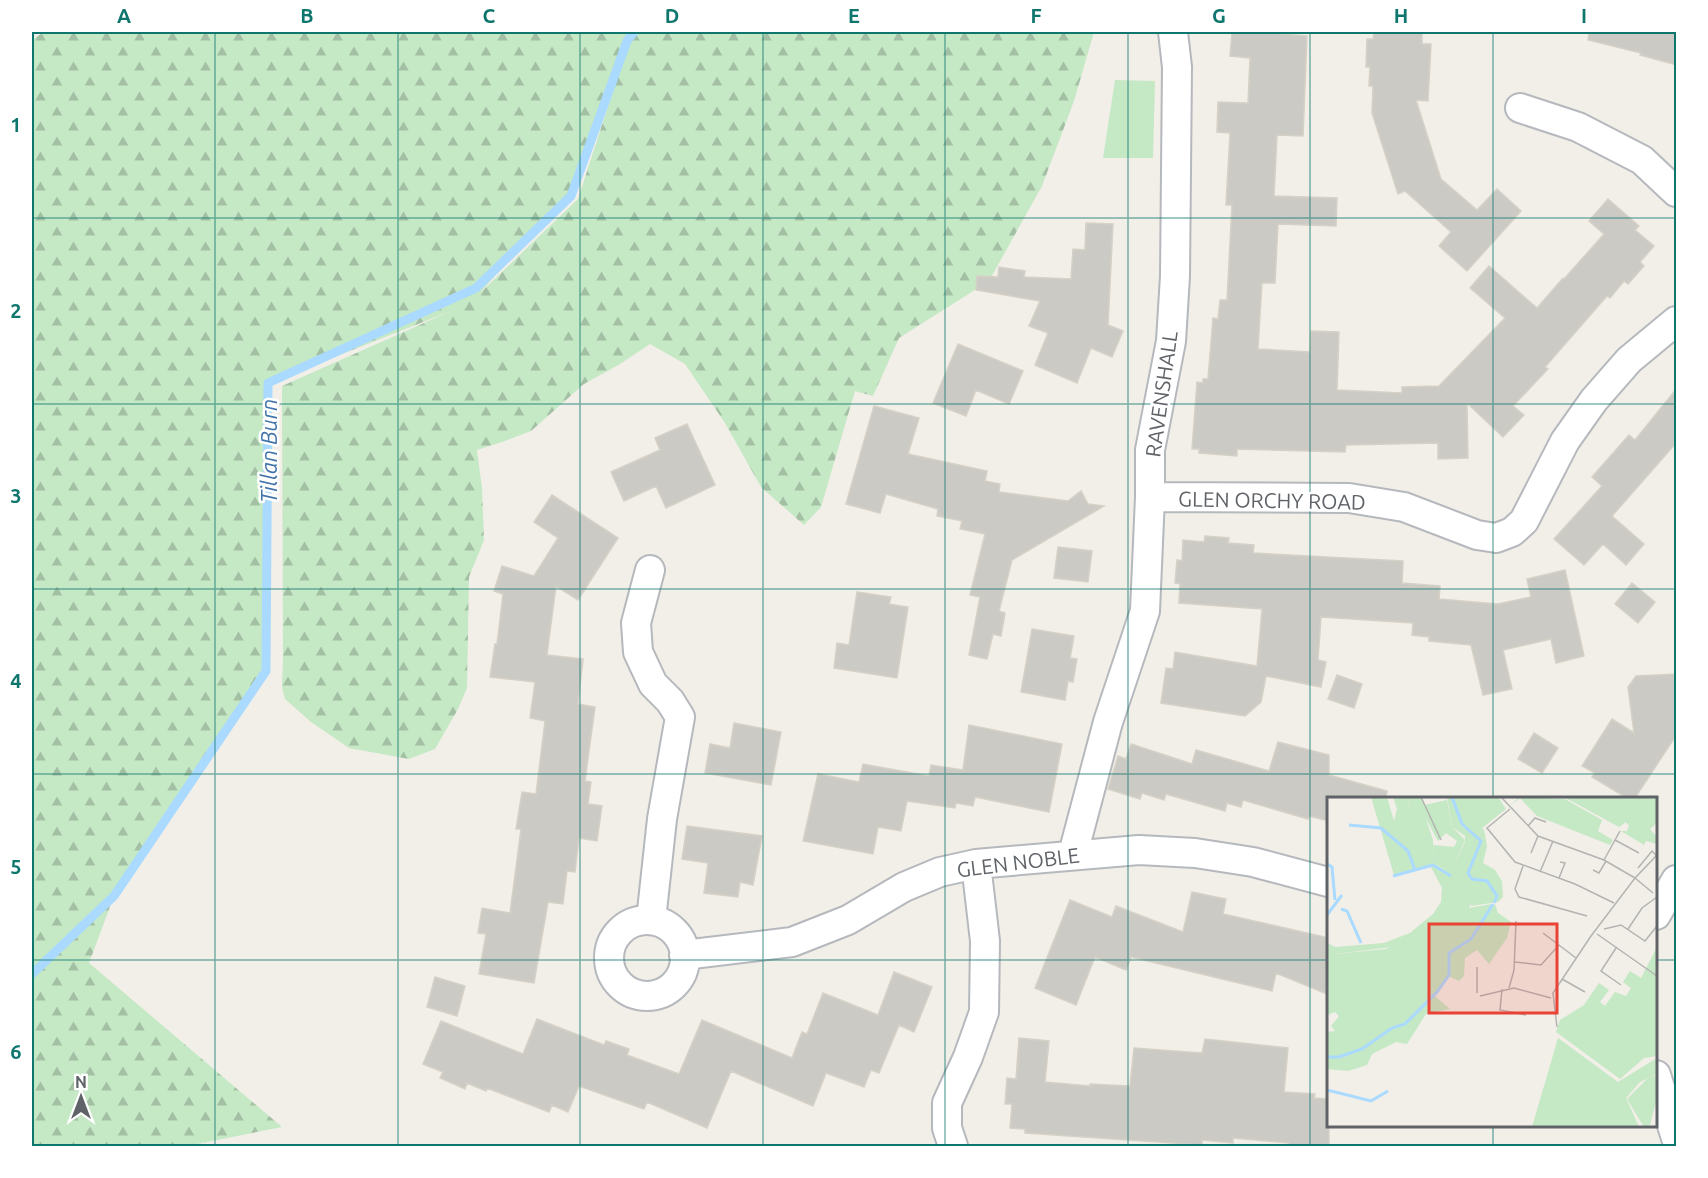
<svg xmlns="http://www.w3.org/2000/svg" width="1708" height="1178" viewBox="0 0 1708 1178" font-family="Ubuntu,sans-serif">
<defs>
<pattern id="forest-firs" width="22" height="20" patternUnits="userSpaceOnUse" patternTransform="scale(1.5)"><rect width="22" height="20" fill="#c5e8c5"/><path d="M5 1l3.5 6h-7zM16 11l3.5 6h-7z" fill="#a3c0a4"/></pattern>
</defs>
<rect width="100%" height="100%" fill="#f1efe8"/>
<path fill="#c5e8c5" d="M 1115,80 L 1155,81 L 1153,158 L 1103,158 Z"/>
<path fill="url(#forest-firs)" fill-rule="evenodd" d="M 44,32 L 1094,32 L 1074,101 L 1042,186 L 989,281 L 899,338 L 873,396 L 855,391 L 821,507 L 804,525 L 761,487 L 725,423 L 685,364 L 650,344 L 620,364 L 584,384 L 531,431 L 502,442 L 477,450 L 482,488 L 484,540 L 469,577 L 467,688 L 458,709 L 435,749 L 409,759 L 349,748 L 311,722 L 285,699 L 282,687 L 283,656 L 282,386 L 451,311 L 269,383 L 266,671 L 114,896 L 89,963 L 282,1127 L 187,1146 L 32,1146 L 32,40 ZM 623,60 L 578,199 L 479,294 L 541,224 L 571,196 Z"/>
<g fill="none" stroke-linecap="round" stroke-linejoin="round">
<path stroke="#aadaff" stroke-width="9" d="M 32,974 L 114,896 L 266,671 L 268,383 L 476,288 L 571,196 L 627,41 L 634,32"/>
</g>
<path fill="#cccac5" stroke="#d6d1c6" stroke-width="1.5" d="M 1232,32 L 1282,32 L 1282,34 L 1307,36 L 1303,136 L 1277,135 L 1274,196 L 1337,198 L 1336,226 L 1278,224 L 1275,283 L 1262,283 L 1258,349 L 1310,352 L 1311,331 L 1339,332 L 1337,390 L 1402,393 L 1402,387 L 1439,386 L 1505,318 L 1470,288 L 1489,266 L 1537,308 L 1563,278 L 1564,279 L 1604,234 L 1589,221 L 1608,199 L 1639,226 L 1635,230 L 1654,246 L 1640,262 L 1644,266 L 1628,284 L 1624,281 L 1610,298 L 1607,296 L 1545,367 L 1548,369 L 1513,406 L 1524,415 L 1503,437 L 1467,403 L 1468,458 L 1438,459 L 1438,443 L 1346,445 L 1345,452 L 1237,449 L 1237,456 L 1199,453 L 1199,449 L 1192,449 L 1197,382 L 1203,383 L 1203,379 L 1208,379 L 1213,318 L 1218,319 L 1220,300 L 1227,300 L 1232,205 L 1226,205 L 1230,133 L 1217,132 L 1218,102 L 1248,103 L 1250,58 L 1230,56 Z
M 1374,32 L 1422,32 L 1422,44 L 1431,44 L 1428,101 L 1416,100 L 1441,179 L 1477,210 L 1497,189 L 1521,211 L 1467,271 L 1439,246 L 1451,232 L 1405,191 L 1398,194 L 1372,113 L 1373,86 L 1369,86 L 1370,67 L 1366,67 L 1367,39 L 1373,39 Z
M 1589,32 L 1677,32 L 1677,65 L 1640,55 L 1641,53 L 1588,40 Z
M 1086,223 L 1113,224 L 1108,325 L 1123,331 L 1112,357 L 1091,348 L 1077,383 L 1035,365 L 1048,333 L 1029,326 L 1040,301 L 976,290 L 977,276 L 998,277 L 999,267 L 1025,271 L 1024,277 L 1071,279 L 1073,249 L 1085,250 Z
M 958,344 L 1023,371 L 1009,404 L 976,390 L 966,416 L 933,403 Z
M 1677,388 L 1677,442 L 1612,516 L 1644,544 L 1626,565 L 1603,544 L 1584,565 L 1554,539 L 1602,486 L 1592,477 L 1629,435 L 1635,440 Z
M 874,406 L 919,418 L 908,454 L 987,471 L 985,481 L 1000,484 L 999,492 L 1068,501 L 1081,491 L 1088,504 L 1104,506 L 1012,560 L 999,611 L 1005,613 L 1001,636 L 993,634 L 987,659 L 969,655 L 980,597 L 970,595 L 985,534 L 960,529 L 962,521 L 937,516 L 938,509 L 886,494 L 880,513 L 846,504 Z
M 687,424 L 715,485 L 666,508 L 656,486 L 624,501 L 611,472 L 660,450 L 655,438 Z
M 552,495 L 618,538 L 578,600 L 556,586 L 547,655 L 583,659 L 578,704 L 595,707 L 585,781 L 591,782 L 588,804 L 602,806 L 597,841 L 579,838 L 575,872 L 567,871 L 563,904 L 548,902 L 534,983 L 479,974 L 486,934 L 478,933 L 482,908 L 510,913 L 521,829 L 516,829 L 522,792 L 536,794 L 545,721 L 530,718 L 535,682 L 490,677 L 495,644 L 497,644 L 503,594 L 494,591 L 502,566 L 534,576 L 558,538 L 534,522 Z
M 1205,536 L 1229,538 L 1228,543 L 1254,545 L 1253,553 L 1403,561 L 1402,583 L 1440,586 L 1439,599 L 1498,604 L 1531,597 L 1527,579 L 1565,570 L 1584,656 L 1556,663 L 1551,639 L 1503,650 L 1512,689 L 1483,695 L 1471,645 L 1429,641 L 1429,637 L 1412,635 L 1413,623 L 1321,617 L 1318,660 L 1326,662 L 1321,687 L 1266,676 L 1261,702 L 1245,716 L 1161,703 L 1166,668 L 1173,669 L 1175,652 L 1257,666 L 1262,609 L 1179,603 L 1180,584 L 1175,583 L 1177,560 L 1182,561 L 1183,540 L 1204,542 Z
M 1058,547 L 1092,551 L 1088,582 L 1054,578 Z
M 1632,583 L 1655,602 L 1638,623 L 1615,604 Z
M 857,592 L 891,597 L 889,604 L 908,607 L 897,678 L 834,668 L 837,643 L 849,645 Z
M 1032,629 L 1074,636 L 1070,658 L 1077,659 L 1073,682 L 1068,681 L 1065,700 L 1021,692 Z
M 1677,674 L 1677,734 L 1635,798 L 1627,798 L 1592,777 L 1595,773 L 1582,766 L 1612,719 L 1634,733 L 1628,687 L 1636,676 Z
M 1337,675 L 1362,684 L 1354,708 L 1328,699 Z
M 734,723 L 781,732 L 771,785 L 705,773 L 710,744 L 730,748 Z
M 969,725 L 1062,744 L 1049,812 L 975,797 L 973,806 L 956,803 L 955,808 L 907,801 L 901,831 L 878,827 L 873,854 L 803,841 L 818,774 L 859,782 L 863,764 L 929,776 L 931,765 L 963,770 Z
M 1534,733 L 1558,748 L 1542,773 L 1518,759 Z
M 1278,742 L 1329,755 L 1329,775 L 1387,791 L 1386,798 L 1329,798 L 1329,821 L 1309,816 L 1308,819 L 1243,800 L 1241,807 L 1227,803 L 1225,811 L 1166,794 L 1164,800 L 1142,793 L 1140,799 L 1108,789 L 1118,756 L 1126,759 L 1131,744 L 1192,764 L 1196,750 L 1269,771 Z
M 687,826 L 762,836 L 753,885 L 740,882 L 738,897 L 704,893 L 708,863 L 682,859 Z
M 1192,892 L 1226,899 L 1223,914 L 1329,938 L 1329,995 L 1276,973 L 1272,991 L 1131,957 L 1126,970 L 1095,957 L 1076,1005 L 1035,988 L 1070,900 L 1112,917 L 1116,906 L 1183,932 Z
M 894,972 L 932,987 L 914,1032 L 899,1025 L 879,1073 L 871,1070 L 864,1087 L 826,1073 L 813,1106 L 731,1071 L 707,1128 L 647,1102 L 644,1109 L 579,1086 L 568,1112 L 552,1105 L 549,1112 L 487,1088 L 486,1091 L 467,1083 L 465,1089 L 440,1078 L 443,1072 L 423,1064 L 441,1021 L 523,1054 L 537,1019 L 604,1045 L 606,1041 L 629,1049 L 627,1055 L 679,1074 L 702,1020 L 792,1058 L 802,1032 L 807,1034 L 823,993 L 878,1015 Z
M 435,977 L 465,986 L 457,1016 L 427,1007 Z
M 1019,1038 L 1049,1041 L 1045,1082 L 1090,1086 L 1090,1084 L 1130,1086 L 1134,1048 L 1202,1053 L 1205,1039 L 1288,1048 L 1284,1092 L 1315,1094 L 1314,1098 L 1329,1099 L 1329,1146 L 1289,1146 L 1289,1143 L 1233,1138 L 1233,1143 L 1202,1140 L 1202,1145 L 1025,1133 L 1025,1129 L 1010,1128 L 1012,1104 L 1005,1104 L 1007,1078 L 1016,1079 Z"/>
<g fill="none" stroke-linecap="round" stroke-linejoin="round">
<defs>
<path id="street" d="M 1520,108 L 1578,127 L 1642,160 L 1676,192
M 1150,497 L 1349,498 L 1404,507 L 1477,535 L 1496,538 L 1512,532 L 1524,521 L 1565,441 L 1594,400 L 1629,360 L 1676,321
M 650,570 L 636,623 L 638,652 L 653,684 L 670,701 L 680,717 L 662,819 L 651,920
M 1073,854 L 1108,722 L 1145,611 L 1150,497 L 1150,450 L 1171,341 L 1175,276 L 1177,67 L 1173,32
M 1656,915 L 1676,880
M609 958a38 38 0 1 1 76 0a38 38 0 1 1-76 0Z
M 684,955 L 792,942 L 848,920 L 904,887 L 940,872 L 976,864 L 1139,850 L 1195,853 L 1253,862 L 1328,882
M 1656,1075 L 1676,1138
M 953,1146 L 947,1128 L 947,1103 L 968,1057 L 984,1012 L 985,941 L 976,864"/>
</defs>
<use href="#street" stroke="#b5b8bc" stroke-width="32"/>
<use href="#street" stroke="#fff" stroke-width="28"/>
</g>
<path fill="none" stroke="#0f766e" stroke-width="1.5" stroke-opacity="0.55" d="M 215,32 L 215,1146M 398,32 L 398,1146M 580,32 L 580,1146M 763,32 L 763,1146M 945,32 L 945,1146M 1128,32 L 1128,1146M 1310,32 L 1310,1146M 1493,32 L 1493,798M 32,218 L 1676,218M 32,404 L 1676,404M 32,589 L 1676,589M 32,774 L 1676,774M 32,960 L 1328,960M 1656,960 L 1676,960M 1493,1126 L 1493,1146"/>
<g text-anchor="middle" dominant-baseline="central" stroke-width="5" stroke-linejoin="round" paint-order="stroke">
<g font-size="21" fill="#5f6368" stroke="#fff">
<text transform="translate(1161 394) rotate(-82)">RAVENSHALL</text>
<text transform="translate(1272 500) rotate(1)">GLEN ORCHY ROAD</text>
<text transform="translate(1018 862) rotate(-7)">GLEN NOBLE</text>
</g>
<g font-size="22" font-style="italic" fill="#4174aa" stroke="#fff">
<text transform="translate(268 451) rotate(-90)">Tillan Burn</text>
</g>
</g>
<g transform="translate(1327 797)">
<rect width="330" height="330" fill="#f1efe8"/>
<path d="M 44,0 L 60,0 L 67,24 L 70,12 L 66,0 L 79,0 L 83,11 L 120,3 L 125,30 L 138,43 L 127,68 L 117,72 L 107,66 L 106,48 L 127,50 L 130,44 L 119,36 L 111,44 L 98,20 L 87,23 L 103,68 L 67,78 ZM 125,0 L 171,0 L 179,12 L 155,31 L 151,41 L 131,22 ZM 192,0 L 238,2 L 275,23 L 271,34 L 286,43 L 283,48 L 210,19 L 193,1 L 183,9 ZM 237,0 L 330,0 L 330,26 L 323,32 L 330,40 L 330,47 L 319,44 L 317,48 L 294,34 L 300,34 L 302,29 L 299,25 L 292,30 ZM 130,83 L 144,92 L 146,101 L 142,111 L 65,150 L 8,157 L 8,150 L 57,146 L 83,136 L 106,117 L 114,105 L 115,91 ZM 330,150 L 330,259 L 317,261 L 293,282 L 229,235 L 233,223 L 257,208 L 272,186 L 282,193 L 273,205 L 278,209 L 288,195 L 299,199 L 304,191 L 296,185 L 303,174 L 314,181 ZM 330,278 L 330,301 L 323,328 L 317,330 L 300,302 L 321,281 Z" fill="#c5e8c5"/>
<path d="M 79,0 L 94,0 L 102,17 L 87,20 ZM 120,0 L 124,0 L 135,29 L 151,41 L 155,31 L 157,33 L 160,49 L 156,66 L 168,73 L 175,84 L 176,100 L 171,105 L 144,109 L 143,92 L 130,84 L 115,91 L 98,59 L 87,23 L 98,19 L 106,43 L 107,66 L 116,72 L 127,68 L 138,45 L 138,39 L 125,30 ZM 165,107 L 162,114 L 168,107 L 171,116 L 184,125 L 180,141 L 162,167 L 150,153 L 138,161 L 137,179 L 132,184 L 123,180 L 122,156 L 122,178 L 108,199 L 123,212 L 99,217 L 80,247 L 69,245 L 45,257 L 40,268 L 21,274 L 0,272 L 0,235 L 8,234 L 4,229 L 12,219 L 8,215 L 0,218 L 0,146 L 8,150 L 8,157 L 59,152 L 141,111 ZM 231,241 L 291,285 L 330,261 L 330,277 L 313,285 L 299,301 L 312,330 L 205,330 Z" fill="#c5e8c5"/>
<path fill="none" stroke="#aadaff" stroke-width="3" d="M 125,0 L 135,27 L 154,44 L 141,76 L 145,82 L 160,84 L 170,99 L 167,106M 22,28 L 54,31 L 81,54 L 88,73 L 106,68 L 124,79M 0,67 L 5,70 L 8,103M 66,79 L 88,73M 14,112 L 20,114 L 34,146M 0,118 L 15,98M 0,260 L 12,260 L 35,252 L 65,231 L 78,227 L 110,195 L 122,178 L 122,156 L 144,142 L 166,107M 0,293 L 44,304 L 61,294"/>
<path fill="none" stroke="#b3b3b1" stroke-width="1.5" d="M 94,0 L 114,43M 174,0 L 211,39 L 277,63 L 308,81 L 330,58M 183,12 L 160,31 L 188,65 L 248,87 L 287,106M 201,29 L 208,21 L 219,25M 288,43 L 312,56M 204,56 L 211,39M 277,63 L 293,34M 196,69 L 188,92 L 192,100 L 260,119M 311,71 L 325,54 L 330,59M 266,73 L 272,76 L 279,64M 213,75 L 226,44M 232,81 L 238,66 L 233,65M 277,132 L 294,128 L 318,144 L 330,129M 301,132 L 315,111 L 330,100M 216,136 L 249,161M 270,137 L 330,179M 289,151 L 274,174 L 294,188M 188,165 L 214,168 L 232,148M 150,170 L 150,196M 235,182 L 258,195M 182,191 L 187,173 L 189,124M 175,192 L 173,213 L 199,218M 153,199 L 187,191 L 224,201M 230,230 L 226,196 L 264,139 L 308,81 L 326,96"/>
<path fill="#ea4335" fill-opacity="0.15" stroke="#ea4335" stroke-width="3" d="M 102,127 L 230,127 L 230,216 L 102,216 Z"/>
<rect width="330" height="330" fill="none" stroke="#5f6368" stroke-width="3"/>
</g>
<rect width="1708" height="1178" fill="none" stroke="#ffffff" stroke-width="66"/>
<g transform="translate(81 1097)" stroke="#ffffff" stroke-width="4.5" paint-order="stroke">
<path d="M0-4.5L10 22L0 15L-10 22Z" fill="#5f6368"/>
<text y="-9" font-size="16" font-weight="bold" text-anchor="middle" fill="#5f6368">N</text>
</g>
<rect x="33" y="33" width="1642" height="1112" fill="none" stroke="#0f766e" stroke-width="2"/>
<g font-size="20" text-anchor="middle" font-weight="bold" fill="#0f766e">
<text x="124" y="23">A</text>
<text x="307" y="23">B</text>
<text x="489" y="23">C</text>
<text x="672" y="23">D</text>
<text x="854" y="23">E</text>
<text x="1036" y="23">F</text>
<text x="1219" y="23">G</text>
<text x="1401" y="23">H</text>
<text x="1584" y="23">I</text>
<text x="16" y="132">1</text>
<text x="16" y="318">2</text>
<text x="16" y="503">3</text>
<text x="16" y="688">4</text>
<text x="16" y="874">5</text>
<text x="16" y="1059">6</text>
</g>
</svg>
